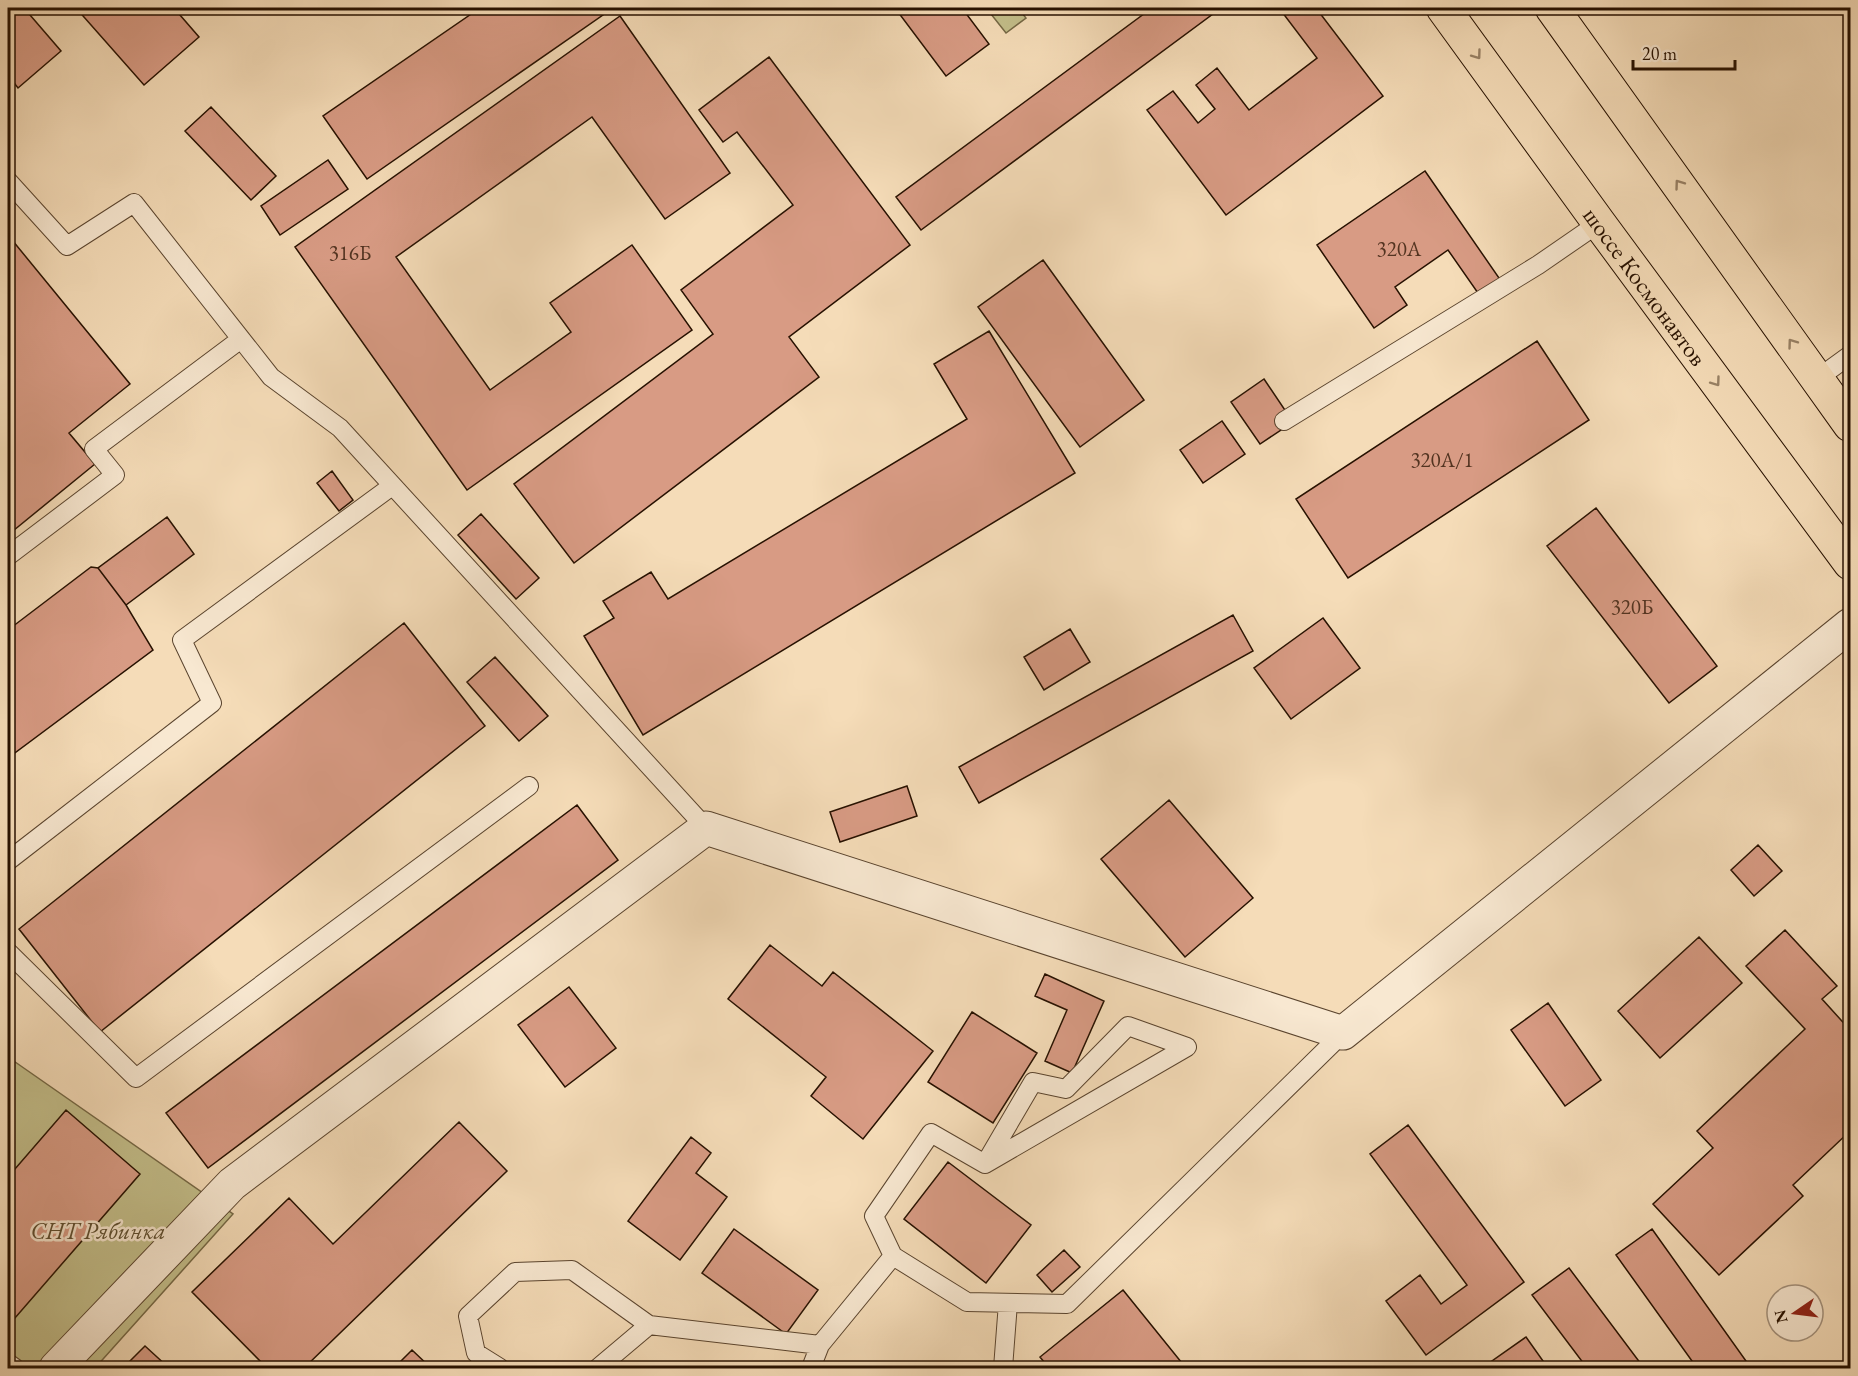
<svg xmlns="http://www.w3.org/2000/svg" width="1858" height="1376" viewBox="0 0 1858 1376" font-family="'EB Garamond',serif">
<rect width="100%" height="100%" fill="#f5dcb8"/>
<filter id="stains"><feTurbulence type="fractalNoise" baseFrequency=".00333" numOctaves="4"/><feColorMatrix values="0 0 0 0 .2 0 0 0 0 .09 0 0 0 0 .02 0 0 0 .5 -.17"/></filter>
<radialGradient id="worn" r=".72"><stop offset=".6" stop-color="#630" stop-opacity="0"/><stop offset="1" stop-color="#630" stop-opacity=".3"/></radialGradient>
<path fill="#c3be8a" stroke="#756845" stroke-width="1.5" d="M 989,8 L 1018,8 L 1026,18 L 1006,33 L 987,9 Z
M 8,1057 L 233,1214 L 95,1368 L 8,1368 Z"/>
<path fill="#d89b84" stroke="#271100" stroke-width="1.5" d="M 8,8 L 24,8 L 61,51 L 18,88 L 8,75 Z
M 76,8 L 188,8 L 180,15 L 199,37 L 144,85 Z
M 480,8 L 613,8 L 367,179 L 323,116 Z
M 895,8 L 962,8 L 989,44 L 946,76 Z
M 1152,8 L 1221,8 L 921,230 L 896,197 Z
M 1279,8 L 1316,8 L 1383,96 L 1226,215 L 1147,110 L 1173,91 L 1198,123 L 1215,109 L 1196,85 L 1217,68 L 1249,110 L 1317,58 Z
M 620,16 L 730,173 L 665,219 L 592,117 L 396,257 L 490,390 L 571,332 L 550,303 L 632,245 L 692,330 L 467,490 L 295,247 Z
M 769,57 L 910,245 L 789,337 L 819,377 L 574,563 L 514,484 L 713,334 L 681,290 L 793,205 L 737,132 L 723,142 L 699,110 Z
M 211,107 L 276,176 L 251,200 L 185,131 Z
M 328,160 L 348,189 L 280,235 L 261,206 Z
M 1425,171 L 1508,291 L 1487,306 L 1448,250 L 1395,287 L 1407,305 L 1374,328 L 1317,245 Z
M 8,235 L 130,384 L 69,433 L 95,464 L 8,535 Z
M 1043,260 L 1144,400 L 1080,447 L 978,307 Z
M 989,331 L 1075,473 L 643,735 L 584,636 L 614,618 L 603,601 L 651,572 L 668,599 L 967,419 L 934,364 Z
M 1537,341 L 1589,420 L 1348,578 L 1296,499 Z
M 1264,379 L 1293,422 L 1260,444 L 1231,402 Z
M 1222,421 L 1245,454 L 1203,483 L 1180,450 Z
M 332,471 L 353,500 L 339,511 L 317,483 Z
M 1596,508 L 1717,666 L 1669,703 L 1547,546 Z
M 481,514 L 539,578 L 516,599 L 458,535 Z
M 167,517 L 194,554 L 126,605 L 98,568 Z
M 91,567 L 98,568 L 126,605 L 153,650 L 8,758 L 8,630 Z
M 1233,615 L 1253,651 L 979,803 L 959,767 Z
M 1323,618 L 1360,668 L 1291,719 L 1254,668 Z
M 404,623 L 485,726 L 100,1032 L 19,929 Z
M 1070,629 L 1090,662 L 1044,690 L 1024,657 Z
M 495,657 L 548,716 L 519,741 L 467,682 Z
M 907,786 L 917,816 L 840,842 L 830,812 Z
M 1169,800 L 1253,898 L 1185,957 L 1101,859 Z
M 577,805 L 618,860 L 208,1168 L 166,1113 Z
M 1758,845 L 1782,871 L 1754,896 L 1731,870 Z
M 1785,930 L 1837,986 L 1822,999 L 1850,1030 L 1850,1131 L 1793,1185 L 1803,1196 L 1719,1275 L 1653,1204 L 1713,1148 L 1697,1131 L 1805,1029 L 1746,966 Z
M 1699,937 L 1742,983 L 1660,1058 L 1618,1011 Z
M 770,945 L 822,986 L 833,972 L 933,1051 L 863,1139 L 811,1096 L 826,1077 L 728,999 Z
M 1045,974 L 1104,1001 L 1072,1073 L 1045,1061 L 1067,1010 L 1035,996 Z
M 569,987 L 616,1048 L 565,1087 L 518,1025 Z
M 1548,1003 L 1601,1080 L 1565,1106 L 1511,1030 Z
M 972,1012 L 1037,1053 L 993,1123 L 928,1082 Z
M 66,1110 L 140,1174 L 8,1326 L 8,1177 Z
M 459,1122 L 507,1171 L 304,1368 L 267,1368 L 192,1292 L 289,1198 L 333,1244 Z
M 1408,1125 L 1524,1282 L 1426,1355 L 1386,1301 L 1420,1275 L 1441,1304 L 1467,1285 L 1370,1154 Z
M 691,1137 L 711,1153 L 696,1173 L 727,1197 L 680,1260 L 628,1221 Z
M 948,1162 L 1031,1225 L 986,1283 L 904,1219 Z
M 734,1229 L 818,1290 L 786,1334 L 702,1273 Z
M 1652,1229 L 1751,1368 L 1697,1368 L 1616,1255 Z
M 1064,1250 L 1080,1267 L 1052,1292 L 1037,1275 Z
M 1569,1268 L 1644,1368 L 1587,1368 L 1532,1295 Z
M 1123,1290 L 1186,1368 L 1049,1368 L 1040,1357 Z
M 1526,1337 L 1548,1368 L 1482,1368 Z
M 145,1346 L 169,1368 L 123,1368 Z
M 412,1350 L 431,1368 L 394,1368 Z"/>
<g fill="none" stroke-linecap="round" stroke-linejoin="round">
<defs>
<path id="lane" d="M 8,181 L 67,246 L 134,203 L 271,377 L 340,428 L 706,828
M 1817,379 L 1850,355
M 1284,421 L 1538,265 L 1599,223
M 8,556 L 115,475 L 94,449 L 241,339
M 8,861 L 212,703 L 182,640 L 392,486
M 8,952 L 136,1078 L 529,786
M 893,1256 L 874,1216 L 931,1133 L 985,1164 L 1033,1082 L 1066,1089 L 1128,1026 L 1187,1047 L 985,1164
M 8,1363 L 15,1368
M 500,1368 L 476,1353 L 468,1316 L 515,1272 L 572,1270 L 649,1325 L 820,1345
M 598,1368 L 649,1325
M 811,1368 L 820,1345 L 893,1256 L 967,1302 L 1067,1304 L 1343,1033
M 1003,1368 L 1008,1303"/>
<path id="street" d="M 56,1368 L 232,1184 L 706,828 L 1343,1033 L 1850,625"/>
<g id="primary">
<path id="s1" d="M 1443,8 L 1599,223 L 1850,563"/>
<path d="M 1552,8 L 1850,425"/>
</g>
</defs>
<use href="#lane" stroke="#5a442e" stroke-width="20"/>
<use href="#street" stroke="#5a442e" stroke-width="35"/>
<use href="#primary" stroke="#271100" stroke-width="35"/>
<use href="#lane" stroke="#f8e8d1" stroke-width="18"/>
<use href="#street" stroke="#f8e8d1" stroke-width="33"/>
<use href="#primary" stroke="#f5dcb8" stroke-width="33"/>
</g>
<defs><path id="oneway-chevron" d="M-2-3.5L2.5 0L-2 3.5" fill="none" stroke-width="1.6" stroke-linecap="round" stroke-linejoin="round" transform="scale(1.5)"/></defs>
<g stroke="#988165">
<use href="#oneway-chevron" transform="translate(1477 55) rotate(54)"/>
<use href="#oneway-chevron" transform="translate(1679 184) rotate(-126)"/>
<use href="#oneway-chevron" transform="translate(1792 343) rotate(-126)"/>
<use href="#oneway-chevron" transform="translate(1716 382) rotate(54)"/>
</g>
<g text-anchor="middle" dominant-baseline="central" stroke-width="5" stroke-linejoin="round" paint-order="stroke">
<g font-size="21" fill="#533421">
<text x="1399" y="248">320А</text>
<text x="350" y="252">316Б</text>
<text x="1442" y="459">320А/1</text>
<text x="1632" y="606">320Б</text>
</g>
<g font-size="24" fill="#271100" stroke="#f8e8d1">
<text stroke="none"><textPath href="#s1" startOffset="344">шоссе Космонавтов</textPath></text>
</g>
<g font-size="24" font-style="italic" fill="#5e4e30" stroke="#f8e8d1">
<text x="98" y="1230">СНТ Рябинка</text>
</g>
</g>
<rect width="1858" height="1376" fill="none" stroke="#f5dcb8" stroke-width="30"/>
<rect x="9" y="9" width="1840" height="1358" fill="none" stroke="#271100" stroke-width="3"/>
<rect x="15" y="15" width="1828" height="1346" fill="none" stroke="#271100" stroke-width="1.5"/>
<g transform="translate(1795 1313) rotate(256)"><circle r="28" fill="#f8e8d1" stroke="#a4927d" stroke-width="1.5"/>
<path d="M0-4.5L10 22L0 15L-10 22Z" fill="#8f2418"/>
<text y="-9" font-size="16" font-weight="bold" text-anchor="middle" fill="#271100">N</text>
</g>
<path d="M1633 60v9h102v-9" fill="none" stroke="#271100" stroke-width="3"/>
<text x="1642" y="60" font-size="18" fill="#271100" stroke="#f8e8d1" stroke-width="4.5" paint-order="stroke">20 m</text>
<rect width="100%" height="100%" filter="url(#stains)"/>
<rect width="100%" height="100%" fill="url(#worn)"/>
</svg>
